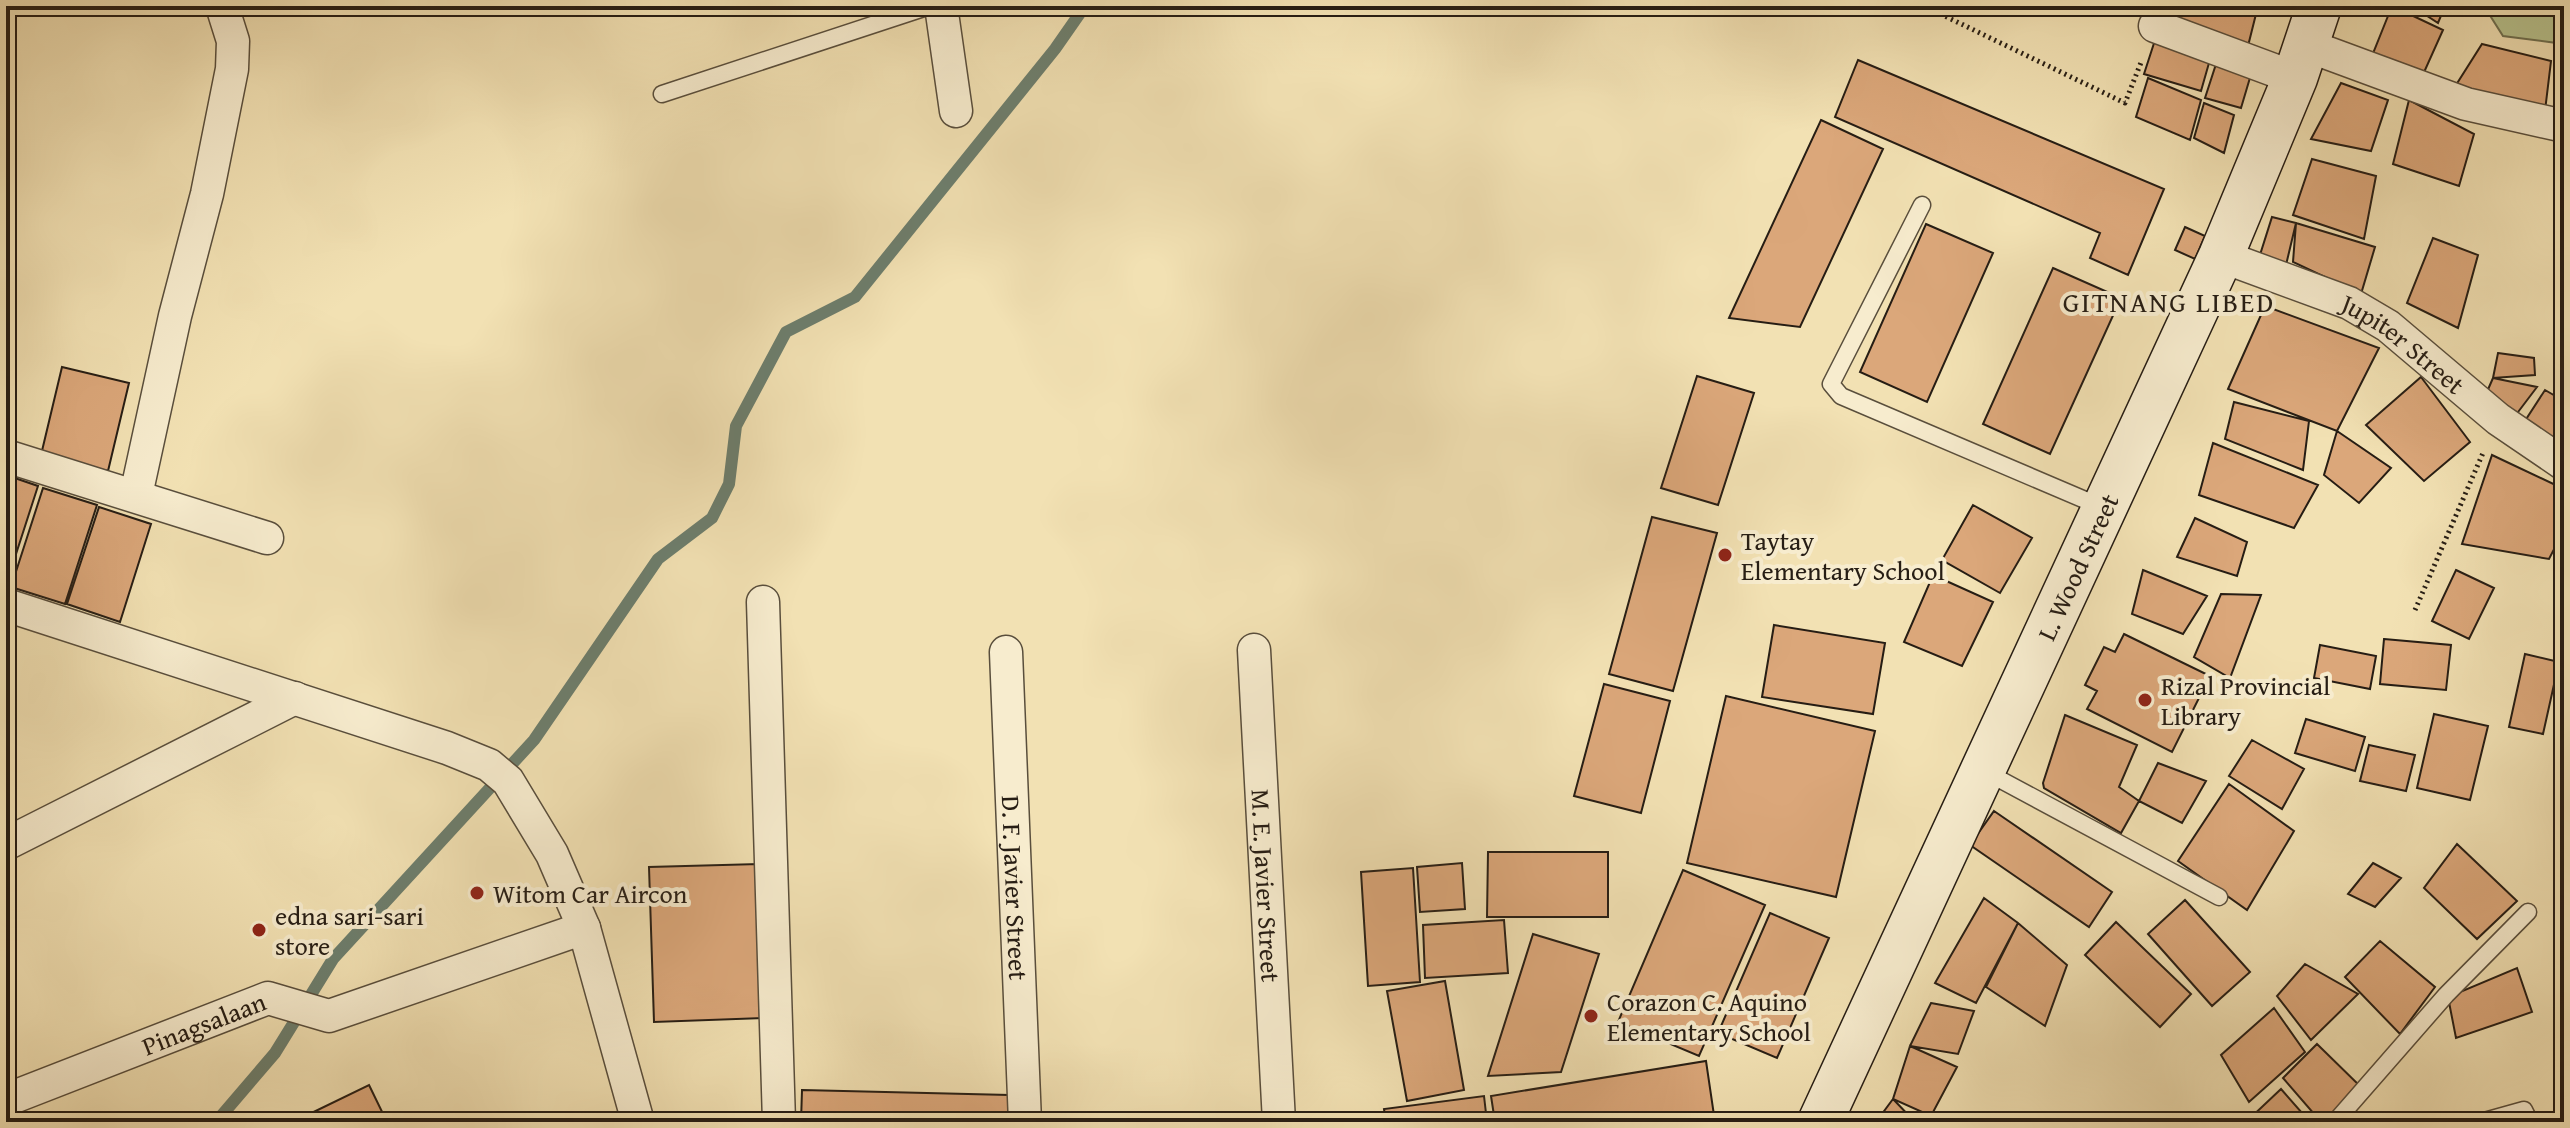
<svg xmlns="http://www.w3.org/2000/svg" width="2570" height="1128" viewBox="0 0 2570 1128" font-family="'Gentium Book Plus',serif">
<rect width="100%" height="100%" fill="#f2e1b3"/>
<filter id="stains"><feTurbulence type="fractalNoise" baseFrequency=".0025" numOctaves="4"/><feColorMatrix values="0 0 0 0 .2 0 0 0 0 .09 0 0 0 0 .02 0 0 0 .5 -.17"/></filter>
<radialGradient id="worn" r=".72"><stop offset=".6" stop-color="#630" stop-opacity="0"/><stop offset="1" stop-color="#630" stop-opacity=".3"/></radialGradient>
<path fill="#b8c38e" stroke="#6f7051" stroke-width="2" d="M 2484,6 L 2564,6 L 2564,44 L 2503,36 Z"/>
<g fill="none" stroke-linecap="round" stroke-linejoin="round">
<path stroke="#6d7e6d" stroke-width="12" d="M 216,1122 L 275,1053 L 333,959 L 534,740 L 658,559 L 712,518 L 729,484 L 736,426 L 786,332 L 855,297 L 1055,49 L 1085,6"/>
</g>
<path fill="#dba77a" stroke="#261d14" stroke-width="2" d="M 2174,6 L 2258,6 L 2247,50 L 2166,31 Z
M 2392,6 L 2443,30 L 2421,79 L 2370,61 Z
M 2412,6 L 2445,6 L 2438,23 Z
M 2156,37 L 2211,56 L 2201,91 L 2144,74 Z
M 2482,44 L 2551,61 L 2544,119 L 2456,85 Z
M 1858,60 L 2164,189 L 2128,275 L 2090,258 L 2100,233 L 1835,117 Z
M 2217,61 L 2252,71 L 2241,108 L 2205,98 Z
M 2148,78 L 2201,100 L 2190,140 L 2136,117 Z
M 2341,83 L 2388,100 L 2371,151 L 2311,139 Z
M 2409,100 L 2474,134 L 2459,186 L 2393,164 Z
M 2204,103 L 2234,115 L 2224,153 L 2194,138 Z
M 1821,120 L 1883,149 L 1800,327 L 1729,318 Z
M 2312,159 L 2376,176 L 2364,239 L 2293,215 Z
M 2272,217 L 2296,223 L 2286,265 L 2259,258 Z
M 2296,223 L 2375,247 L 2361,294 L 2293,262 Z
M 1926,224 L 1993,253 L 1927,402 L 1860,372 Z
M 2185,227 L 2205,236 L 2195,259 L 2175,250 Z
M 2433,238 L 2478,255 L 2458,328 L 2407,303 Z
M 2053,268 L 2121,298 L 2050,454 L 1983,424 Z
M 2265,306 L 2379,348 L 2337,431 L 2228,389 Z
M 2498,353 L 2534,358 L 2535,375 L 2493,378 Z
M 62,367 L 129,383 L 108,471 L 41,455 Z
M 1697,376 L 1754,393 L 1718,505 L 1661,488 Z
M 2421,377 L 2470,442 L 2424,481 L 2366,425 Z
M 2493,378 L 2537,387 L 2512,420 L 2483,401 Z
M 2545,390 L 2564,401 L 2564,449 L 2523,424 Z
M 2234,402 L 2309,421 L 2303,470 L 2225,439 Z
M 2337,431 L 2391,468 L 2359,503 L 2324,475 Z
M 2213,443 L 2318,485 L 2294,528 L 2199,495 Z
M 2492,455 L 2564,489 L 2564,530 L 2549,559 L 2462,544 Z
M 6,475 L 38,486 L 6,585 Z
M 43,488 L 97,505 L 65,604 L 11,587 Z
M 1973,505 L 2032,538 L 2000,593 L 1942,560 Z
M 99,507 L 151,524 L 120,622 L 67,604 Z
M 1652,517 L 1717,533 L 1673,691 L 1609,674 Z
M 2195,518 L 2247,542 L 2237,576 L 2177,557 Z
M 2143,570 L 2207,596 L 2183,634 L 2132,614 Z
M 2456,570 L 2494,588 L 2469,639 L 2432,621 Z
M 1933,575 L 1993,602 L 1962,666 L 1904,642 Z
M 2221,594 L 2261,595 L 2230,678 L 2194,657 Z
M 1774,625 L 1885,643 L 1873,714 L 1762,697 Z
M 2124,634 L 2210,676 L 2172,752 L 2087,709 L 2097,691 L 2085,685 L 2104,647 L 2115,652 Z
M 2384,639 L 2451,645 L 2446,690 L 2380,684 Z
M 2320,645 L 2376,656 L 2370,689 L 2314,678 Z
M 2525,654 L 2559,662 L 2543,734 L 2509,727 Z
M 1604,684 L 1670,701 L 1641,813 L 1574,796 Z
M 1726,696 L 1875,731 L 1836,897 L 1687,863 Z
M 2434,714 L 2488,726 L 2470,800 L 2417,788 Z
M 2065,715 L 2137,745 L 2119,787 L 2139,801 L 2121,833 L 2044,788 L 2043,783 Z
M 2306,719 L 2365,737 L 2355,771 L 2295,753 Z
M 2252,740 L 2304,769 L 2282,809 L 2229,776 Z
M 2369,745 L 2415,755 L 2406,791 L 2360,781 Z
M 2158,763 L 2206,781 L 2182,823 L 2139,801 Z
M 2229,784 L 2294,831 L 2247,910 L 2178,861 Z
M 1994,811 L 2112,892 L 2089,927 L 1970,845 Z
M 2457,844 L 2517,901 L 2477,939 L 2424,888 Z
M 1488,852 L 1608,852 L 1608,917 L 1487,917 Z
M 1462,863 L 1465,909 L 1420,912 L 1417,867 Z
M 2373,863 L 2401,878 L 2375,907 L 2348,894 Z
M 759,864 L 764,1018 L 654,1022 L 649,867 Z
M 1413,868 L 1420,982 L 1368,986 L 1361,872 Z
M 1683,870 L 1765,905 L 1699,1056 L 1618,1022 Z
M 1984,898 L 2018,923 L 1976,1003 L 1935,983 Z
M 2185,900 L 2250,972 L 2212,1006 L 2148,934 Z
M 1770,913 L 1829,938 L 1777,1058 L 1718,1033 Z
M 1504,920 L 1508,973 L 1425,978 L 1423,925 Z
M 2116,922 L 2191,994 L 2160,1027 L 2085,955 Z
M 2018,923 L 2067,965 L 2045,1026 L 1986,987 Z
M 1533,934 L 1599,954 L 1561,1072 L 1488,1076 Z
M 2380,941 L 2435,987 L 2400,1034 L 2345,977 Z
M 2305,964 L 2358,994 L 2311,1040 L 2277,996 Z
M 2517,968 L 2532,1012 L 2456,1038 L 2448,997 Z
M 1445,981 L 1464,1090 L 1407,1101 L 1387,991 Z
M 1931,1003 L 1974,1011 L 1958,1054 L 1910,1046 Z
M 2274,1008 L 2305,1052 L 2249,1102 L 2221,1055 Z
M 2317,1044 L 2362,1088 L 2331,1122 L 2321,1122 L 2283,1078 Z
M 1910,1046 L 1957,1067 L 1931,1116 L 1893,1099 Z
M 1706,1061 L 1715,1122 L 1495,1122 L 1491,1096 Z
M 369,1085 L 387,1122 L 295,1121 Z
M 2281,1089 L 2310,1122 L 2246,1122 Z
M 802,1090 L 1009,1095 L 1008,1122 L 801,1122 Z
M 1484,1096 L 1487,1122 L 1386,1122 L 1384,1109 Z
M 1893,1099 L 1915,1122 L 1876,1122 Z"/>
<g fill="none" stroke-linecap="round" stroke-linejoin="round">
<defs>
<path id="service" d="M 662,94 L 930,6
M 1922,205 L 1831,384 L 1841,396 L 2104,508
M 1986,772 L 2219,897
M 2335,1122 L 2446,995 L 2528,912
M 2481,1122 L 2524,1110 L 2530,1122"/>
<g id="minor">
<path d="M 941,6 L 956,111"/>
<path d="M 2155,26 L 2295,78"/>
<path d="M 2306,45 L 2466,104 L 2564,126"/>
<path id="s1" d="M 2221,256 L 2349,303 L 2388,326 L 2498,419 L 2564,464"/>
<path d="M 6,456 L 267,538"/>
<path d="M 136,495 L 175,316 L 207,194 L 232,69 L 233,41 L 222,6"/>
<path d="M 763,602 L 779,1122"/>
<path d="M 6,605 L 447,748 L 489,765 L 508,781 L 552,854 L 584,928 L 638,1122"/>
<path id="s2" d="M 1254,650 L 1279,1122"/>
<path id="s3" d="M 1006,652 L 1025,1122"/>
<path d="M 6,844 L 295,698"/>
<path id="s4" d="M 6,1100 L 268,998 L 329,1016 L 584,928"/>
</g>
<g id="secondary">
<path id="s5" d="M 1820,1122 L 2221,256 L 2295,78 L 2319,6"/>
</g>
</defs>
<use href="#service" stroke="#594e3c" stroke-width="19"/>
<use href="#minor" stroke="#594e3c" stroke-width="35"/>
<use href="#secondary" stroke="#261d14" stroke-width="47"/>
<path stroke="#261d14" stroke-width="5" stroke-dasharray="2 4" stroke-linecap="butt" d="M 1924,6 L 2125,103 L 2142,60
M 2415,610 L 2483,453"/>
<use href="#service" stroke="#f7ecce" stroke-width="16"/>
<use href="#minor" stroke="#f7ecce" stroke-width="32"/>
<use href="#secondary" stroke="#f7ecce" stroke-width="44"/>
</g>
<g fill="#8f2418" stroke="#f7ecce" stroke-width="3">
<circle cx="1725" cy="555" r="8"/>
<circle cx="2145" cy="700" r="8"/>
<circle cx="477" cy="893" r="8"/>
<circle cx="259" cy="930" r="8"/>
<circle cx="1591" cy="1016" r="8"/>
</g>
<g text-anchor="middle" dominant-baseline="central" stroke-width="8" stroke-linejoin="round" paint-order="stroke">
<g font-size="26" fill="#261d14" stroke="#f7ecce">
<text stroke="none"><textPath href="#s1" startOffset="204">Jupiter Street</textPath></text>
<text stroke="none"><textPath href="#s5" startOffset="612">L. Wood Street</textPath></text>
<text stroke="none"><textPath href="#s2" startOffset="236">M. E. Javier Street</textPath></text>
<text stroke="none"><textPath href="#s3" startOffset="236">D. F. Javier Street</textPath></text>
<text stroke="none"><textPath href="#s4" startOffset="212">Pinagsalaan</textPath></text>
</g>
<g font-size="26" fill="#261d14" stroke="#f7ecce" text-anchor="start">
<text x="1741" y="540">Taytay<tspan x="1741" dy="30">Elementary School</tspan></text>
<text x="2161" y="685">Rizal Provincial<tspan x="2161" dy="30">Library</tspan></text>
<text x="493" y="893">Witom Car Aircon</text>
<text x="275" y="915">edna sari-sari<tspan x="275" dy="30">store</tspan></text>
<text x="1607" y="1001">Corazon C. Aquino<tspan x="1607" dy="30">Elementary School</tspan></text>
</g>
<g font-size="28" letter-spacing="2" fill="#261d14" stroke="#f7ecce">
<text x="2169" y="301">GITNANG LIBED</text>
</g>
</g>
<rect width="2570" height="1128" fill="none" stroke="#f2e1b3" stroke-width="32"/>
<rect x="8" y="8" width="2554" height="1112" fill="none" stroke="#261d14" stroke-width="4"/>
<rect x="16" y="16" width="2538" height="1096" fill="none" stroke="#261d14" stroke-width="2"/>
<rect width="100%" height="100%" filter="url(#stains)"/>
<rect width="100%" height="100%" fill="url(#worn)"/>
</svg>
